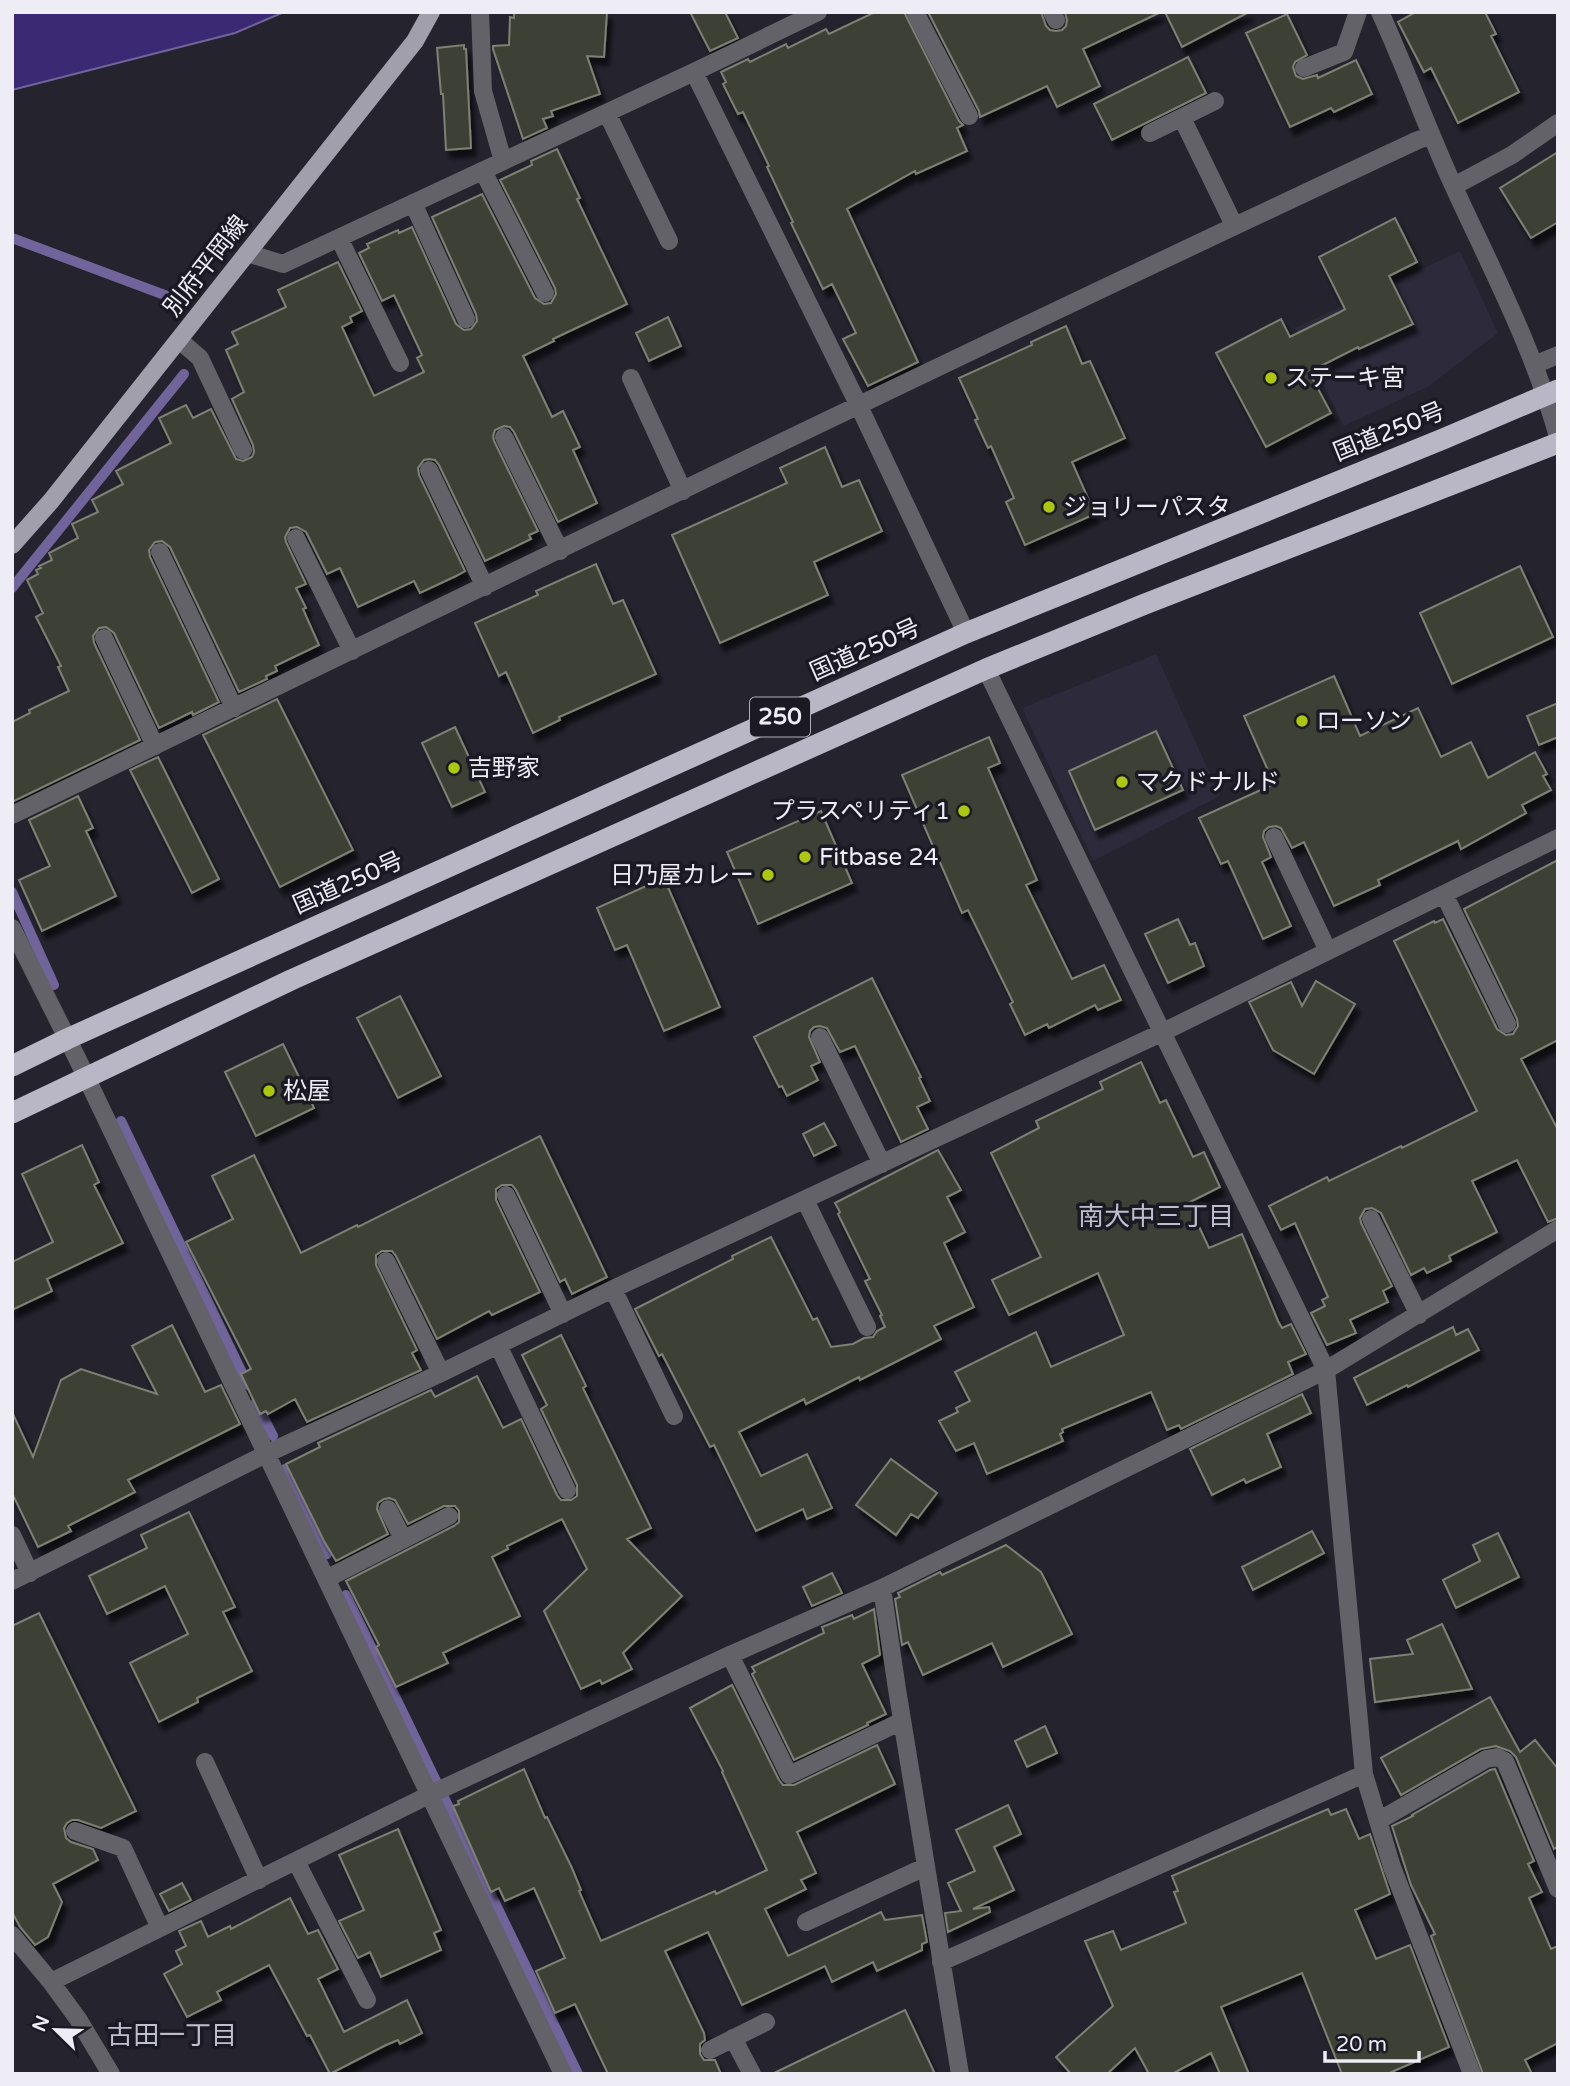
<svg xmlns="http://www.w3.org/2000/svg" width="1570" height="2086" viewBox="0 0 1570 2086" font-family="'Varela Round','Noto Sans JP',sans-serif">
<defs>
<filter id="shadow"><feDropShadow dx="4.5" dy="8" stdDeviation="2" flood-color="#0009"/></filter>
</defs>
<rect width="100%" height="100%" fill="#24232e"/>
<path fill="#2c2a3b" d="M 1460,251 L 1498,333 L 1429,386 L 1344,426 L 1295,328 Z
M 1156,654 L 1220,796 L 1093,861 L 1022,708 Z"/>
<path fill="#3b2973" stroke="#71649a" stroke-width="2" d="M 12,12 L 284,12 L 235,33 L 12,90 Z"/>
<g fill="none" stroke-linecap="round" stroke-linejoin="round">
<path stroke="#71649a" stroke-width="10" d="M 12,238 L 170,297
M 12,588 L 184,374
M 12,892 L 54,985
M 121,1121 L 248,1385
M 256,1402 L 273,1436
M 285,1469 L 327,1554
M 346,1595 L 578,2074"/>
</g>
<path fill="#3e4034" stroke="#7d8173" stroke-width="2" filter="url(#shadow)" d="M 514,12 L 607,12 L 604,57 L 587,56 L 600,94 L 551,111 L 553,116 L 543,119 L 547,128 L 523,139 L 493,49 L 493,46 L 509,45 L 510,17 L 514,18 Z
M 690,12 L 725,12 L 738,38 L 710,51 Z
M 875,12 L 904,12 L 959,121 L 963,125 L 957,128 L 967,151 L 916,174 L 915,171 L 847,209 L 918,362 L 868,386 L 843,339 L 856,333 L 832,284 L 823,289 L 791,223 L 793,222 L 767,167 L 769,166 L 743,112 L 738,114 L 723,84 L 726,82 L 721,72 L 748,59 L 750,62 L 786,44 L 788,48 L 826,29 L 829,34 Z
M 928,12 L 1041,12 L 1046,26 L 1050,30 L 1056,31 L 1062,30 L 1066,26 L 1067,20 L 1065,12 L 1161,12 L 1083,49 L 1100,86 L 1057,107 L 1047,86 L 980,117 L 979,111 Z
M 1165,12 L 1249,12 L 1182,47 Z
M 1416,12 L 1485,12 L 1496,34 L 1491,36 L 1519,92 L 1458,123 L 1431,68 L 1424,72 L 1398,22 Z
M 1287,14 L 1307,55 L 1295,62 L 1293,67 L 1296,76 L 1303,79 L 1317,75 L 1318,78 L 1356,60 L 1372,94 L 1334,112 L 1331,108 L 1290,127 L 1246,33 Z
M 464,45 L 464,49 L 466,49 L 471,148 L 446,150 L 443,94 L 441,94 L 437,48 Z
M 1188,57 L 1206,93 L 1112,140 L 1094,104 Z
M 557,149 L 580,198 L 577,199 L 627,304 L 553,339 L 554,341 L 523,356 L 552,417 L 563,411 L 580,447 L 573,450 L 597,503 L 558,522 L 514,432 L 510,427 L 504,426 L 495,430 L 493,436 L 494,441 L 538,531 L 529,535 L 531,539 L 485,561 L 439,465 L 435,460 L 429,459 L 424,460 L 418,468 L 419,475 L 465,571 L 456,576 L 420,593 L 414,581 L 358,607 L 340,568 L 327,574 L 306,532 L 297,527 L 290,528 L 285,537 L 286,542 L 306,584 L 296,588 L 306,608 L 303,609 L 319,645 L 275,666 L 277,671 L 266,676 L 267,679 L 239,692 L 170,547 L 162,541 L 155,542 L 149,550 L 150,557 L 219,702 L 193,715 L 192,712 L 159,728 L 114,633 L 106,627 L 99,628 L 93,636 L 94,643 L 140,740 L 12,802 L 12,722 L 30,713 L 29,710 L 69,691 L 58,667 L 61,666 L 36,617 L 43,613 L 27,580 L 38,574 L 36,570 L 41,568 L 39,566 L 52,560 L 49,553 L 78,538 L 72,524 L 98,512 L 92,500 L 123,484 L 116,471 L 171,443 L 159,418 L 186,405 L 193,418 L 211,409 L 236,459 L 243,461 L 252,457 L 254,452 L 253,445 L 232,399 L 244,392 L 226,350 L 238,344 L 232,332 L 286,307 L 278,290 L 338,262 L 362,311 L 350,317 L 352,322 L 342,327 L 374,396 L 424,372 L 417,358 L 422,355 L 394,295 L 382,301 L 359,253 L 369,248 L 367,244 L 398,230 L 399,233 L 412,227 L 456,324 L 464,330 L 471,329 L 477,321 L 476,314 L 432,217 L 482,194 L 535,298 L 544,304 L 551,303 L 556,294 L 555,288 L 500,180 L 532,165 L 531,161 Z
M 1558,152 L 1558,222 L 1531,238 L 1500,188 Z
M 1395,218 L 1417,262 L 1389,276 L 1413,324 L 1359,349 L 1358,347 L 1309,372 L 1331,413 L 1266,447 L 1216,353 L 1281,319 L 1290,337 L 1340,312 L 1345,309 L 1319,257 Z
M 668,317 L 681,346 L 649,361 L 636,333 Z
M 1066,326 L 1082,364 L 1090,361 L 1125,438 L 1072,462 L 1095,514 L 1025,545 L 1006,502 L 1014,498 L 991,446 L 988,448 L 975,420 L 978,419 L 959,378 L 1032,345 L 1031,342 Z
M 825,447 L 842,487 L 859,480 L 882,531 L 814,562 L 828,595 L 720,643 L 672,535 L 787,483 L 780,468 Z
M 596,564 L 613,604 L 623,600 L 656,674 L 559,717 L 560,720 L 533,733 L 506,672 L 499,676 L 475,623 L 538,595 L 536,591 Z
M 1520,566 L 1553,637 L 1452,684 L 1420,613 Z
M 1334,676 L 1360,736 L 1418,708 L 1441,757 L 1471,742 L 1488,778 L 1535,752 L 1547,774 L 1543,776 L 1551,790 L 1522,805 L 1526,813 L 1461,849 L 1458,841 L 1378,880 L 1380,885 L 1334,906 L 1304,842 L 1292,848 L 1281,828 L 1276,826 L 1269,827 L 1264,831 L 1263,837 L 1271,857 L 1262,862 L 1291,926 L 1263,939 L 1228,861 L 1221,864 L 1199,818 L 1274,784 L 1244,716 Z
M 277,699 L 353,850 L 280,887 L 203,735 Z
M 1558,703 L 1558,737 L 1539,745 L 1527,716 Z
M 455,727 L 485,792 L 452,807 L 422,743 Z
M 1156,731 L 1183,790 L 1095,830 L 1069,771 Z
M 989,737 L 1000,763 L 988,768 L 1037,880 L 1026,885 L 1072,979 L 1104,965 L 1121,1000 L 1098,1010 L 1095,1005 L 1049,1028 L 1047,1024 L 1025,1035 L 1010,1004 L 1013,1002 L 968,910 L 962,913 L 902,775 Z
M 158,757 L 219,879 L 192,893 L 130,770 Z
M 78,796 L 93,828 L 86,831 L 116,896 L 42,931 L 19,880 L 50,866 L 29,820 Z
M 821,811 L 852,883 L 758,924 L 727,852 Z
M 1558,860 L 1558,1040 L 1521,1059 L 1558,1130 L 1558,1218 L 1548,1222 L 1517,1160 L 1472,1181 L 1497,1232 L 1449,1256 L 1451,1261 L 1427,1273 L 1424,1268 L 1411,1275 L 1381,1213 L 1372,1208 L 1365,1209 L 1360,1218 L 1361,1223 L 1392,1286 L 1383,1291 L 1388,1302 L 1350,1320 L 1356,1333 L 1327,1345 L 1311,1313 L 1325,1306 L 1322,1300 L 1328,1297 L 1295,1223 L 1281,1230 L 1269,1206 L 1327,1177 L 1329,1181 L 1401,1146 L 1402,1148 L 1477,1111 L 1394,941 L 1434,921 L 1435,923 L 1443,919 L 1497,1029 L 1506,1035 L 1513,1034 L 1518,1026 L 1517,1019 L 1464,909 Z
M 664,878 L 720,1007 L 664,1031 L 627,945 L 615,950 L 597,908 Z
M 1178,919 L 1190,945 L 1195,943 L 1204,966 L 1168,983 L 1145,934 Z
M 872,978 L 921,1077 L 919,1078 L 930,1101 L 917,1107 L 928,1129 L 901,1142 L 855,1046 L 840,1052 L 827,1028 L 820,1026 L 814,1027 L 810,1031 L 809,1037 L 820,1062 L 811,1066 L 818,1080 L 787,1096 L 782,1086 L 779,1087 L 754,1037 Z
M 1316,981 L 1355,1004 L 1314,1074 L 1273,1050 L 1249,1002 L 1291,982 L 1302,1006 Z
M 400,996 L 441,1076 L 398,1098 L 357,1018 Z
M 283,1044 L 314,1108 L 256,1136 L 225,1072 Z
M 1141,1062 L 1160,1103 L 1166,1100 L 1193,1157 L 1204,1152 L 1220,1187 L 1188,1203 L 1209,1248 L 1242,1234 L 1278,1321 L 1282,1328 L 1291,1324 L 1306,1354 L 1288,1362 L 1293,1374 L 1181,1429 L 1179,1425 L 1167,1430 L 1151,1392 L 1062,1429 L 1063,1432 L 1060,1434 L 1063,1441 L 987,1474 L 974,1443 L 956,1451 L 939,1421 L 958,1412 L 956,1408 L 970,1401 L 955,1372 L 1036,1332 L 1051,1367 L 1124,1335 L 1098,1273 L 1009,1315 L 992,1280 L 1041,1257 L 991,1153 L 1039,1128 L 1036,1121 L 1103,1089 L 1100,1082 Z
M 824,1123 L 836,1145 L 814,1156 L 803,1134 Z
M 540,1136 L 607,1277 L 572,1294 L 565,1279 L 560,1282 L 516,1190 L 512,1185 L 502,1185 L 496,1189 L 496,1200 L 540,1292 L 492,1315 L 489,1311 L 437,1339 L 396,1256 L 392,1251 L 382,1251 L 376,1255 L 376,1265 L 417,1350 L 412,1353 L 421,1370 L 307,1422 L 295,1399 L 268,1414 L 266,1411 L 260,1414 L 241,1374 L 251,1369 L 186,1242 L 233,1219 L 212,1176 L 254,1155 L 301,1253 L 357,1225 L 358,1227 Z
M 82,1145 L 99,1182 L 94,1185 L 123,1243 L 47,1279 L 52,1291 L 12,1310 L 12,1262 L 53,1242 L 22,1174 Z
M 938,1150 L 961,1190 L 947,1197 L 965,1232 L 944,1243 L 974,1307 L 934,1326 L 941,1339 L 860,1380 L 859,1377 L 806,1404 L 804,1399 L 739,1432 L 761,1476 L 807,1454 L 832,1508 L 807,1519 L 803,1509 L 756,1531 L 714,1445 L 710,1447 L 662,1354 L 659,1356 L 635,1309 L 733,1259 L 732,1256 L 771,1237 L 813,1320 L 817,1318 L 831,1347 L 853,1344 L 864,1338 L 873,1337 L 877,1331 L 885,1327 L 880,1316 L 882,1315 L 865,1281 L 870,1279 L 838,1214 L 840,1212 L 835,1203 Z
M 172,1325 L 205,1392 L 221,1385 L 240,1424 L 128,1480 L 135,1492 L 68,1526 L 71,1531 L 38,1547 L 12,1493 L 12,1412 L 33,1457 L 61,1380 L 81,1369 L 157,1394 L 132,1346 Z
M 1453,1327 L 1456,1335 L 1468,1329 L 1479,1350 L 1408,1387 L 1407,1385 L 1367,1405 L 1354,1378 Z
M 561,1335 L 586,1386 L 583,1388 L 651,1528 L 627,1539 L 682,1596 L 623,1653 L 632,1669 L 602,1684 L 600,1680 L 581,1689 L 544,1611 L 587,1569 L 562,1519 L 507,1546 L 508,1549 L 492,1557 L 520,1616 L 443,1653 L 448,1663 L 396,1687 L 376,1647 L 379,1645 L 346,1581 L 454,1526 L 459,1522 L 459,1511 L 455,1506 L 444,1506 L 408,1524 L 395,1500 L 389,1498 L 384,1499 L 378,1503 L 377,1509 L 388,1534 L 336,1561 L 324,1541 L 286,1464 L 320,1447 L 318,1443 L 431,1390 L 435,1397 L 477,1376 L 503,1428 L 521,1419 L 557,1495 L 561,1500 L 571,1500 L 577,1496 L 577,1485 L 541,1409 L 547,1405 L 522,1355 Z
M 1302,1394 L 1311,1413 L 1267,1434 L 1281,1467 L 1246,1483 L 1244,1479 L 1212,1495 L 1190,1449 Z
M 891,1459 L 937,1493 L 918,1518 L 911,1514 L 896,1535 L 856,1505 Z
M 189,1512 L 235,1607 L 223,1612 L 252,1671 L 197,1698 L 198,1702 L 159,1722 L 130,1663 L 188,1634 L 165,1586 L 107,1614 L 89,1576 L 147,1548 L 141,1535 Z
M 1312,1531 L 1324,1553 L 1253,1590 L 1242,1567 Z
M 1498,1533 L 1519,1577 L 1456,1608 L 1443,1580 L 1480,1561 L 1473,1545 Z
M 1006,1545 L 1041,1572 L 1072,1634 L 1003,1667 L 992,1643 L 923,1675 L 908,1642 L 902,1645 L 895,1599 L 900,1597 L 898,1593 L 940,1572 L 942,1575 Z
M 832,1573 L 842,1593 L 812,1606 L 803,1587 Z
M 874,1609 L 880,1655 L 862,1664 L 886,1714 L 867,1723 L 868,1725 L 794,1760 L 752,1674 L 755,1672 L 752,1667 L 824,1633 L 822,1627 L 852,1615 L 854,1619 Z
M 39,1613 L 136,1811 L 101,1828 L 78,1820 L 72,1820 L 67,1823 L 64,1828 L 66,1838 L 71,1842 L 93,1849 L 98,1860 L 53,1884 L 62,1902 L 48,1937 L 35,1945 L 20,1927 L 12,1912 L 12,1626 Z
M 1442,1624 L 1472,1689 L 1375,1702 L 1370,1659 L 1413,1654 L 1407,1640 Z
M 732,1685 L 779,1780 L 783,1785 L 794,1785 L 877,1745 L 895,1784 L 797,1832 L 816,1873 L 801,1880 L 806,1889 L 765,1909 L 788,1956 L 881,1912 L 885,1920 L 922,1915 L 927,1942 L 922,1944 L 922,1950 L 877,1971 L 873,1962 L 832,1982 L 825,1966 L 742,2005 L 708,1932 L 665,1951 L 704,2033 L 705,2040 L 700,2044 L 700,2054 L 704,2060 L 715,2060 L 721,2074 L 608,2074 L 575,2004 L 555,2013 L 536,1971 L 565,1958 L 534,1888 L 505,1901 L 499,1888 L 491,1892 L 453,1806 L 459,1804 L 458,1801 L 524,1769 L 545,1818 L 547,1817 L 572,1868 L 581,1890 L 579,1891 L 601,1941 L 715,1891 L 716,1894 L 767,1870 L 722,1772 L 723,1771 L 690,1708 Z
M 1490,1697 L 1520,1752 L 1535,1740 L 1558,1769 L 1558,1846 L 1554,1849 L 1516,1757 L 1510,1751 L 1496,1746 L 1481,1749 L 1401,1795 L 1381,1758 Z
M 1045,1726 L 1057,1753 L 1027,1767 L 1015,1741 Z
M 1495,1769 L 1534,1861 L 1528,1864 L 1542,1892 L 1529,1898 L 1551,1949 L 1558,1946 L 1558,2043 L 1525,2060 L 1532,2074 L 1483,2074 L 1431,1936 L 1435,1934 L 1411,1885 L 1392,1826 L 1413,1816 L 1412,1815 L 1490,1770 Z
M 1008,1805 L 1021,1834 L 994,1847 L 1014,1890 L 973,1909 L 989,1907 L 990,1912 L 948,1932 L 945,1913 L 961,1911 L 948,1883 L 975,1871 L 956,1830 Z
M 1328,1809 L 1331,1815 L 1346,1809 L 1359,1839 L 1370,1834 L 1390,1894 L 1355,1910 L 1376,1959 L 1410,1945 L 1449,2047 L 1387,2074 L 1342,2074 L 1302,1973 L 1221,2007 L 1249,2074 L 1220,2074 L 1211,2053 L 1172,2074 L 1149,2074 L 1135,2048 L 1107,2074 L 1071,2074 L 1056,2057 L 1113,2006 L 1085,1941 L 1113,1931 L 1121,1950 L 1186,1923 L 1174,1892 L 1178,1891 L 1172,1876 Z
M 398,1829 L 441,1930 L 434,1933 L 441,1950 L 381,1977 L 370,1952 L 358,1958 L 339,1921 L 364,1910 L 339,1855 Z
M 182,1883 L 191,1900 L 169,1911 L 160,1894 Z
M 290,1898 L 308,1934 L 318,1930 L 338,1969 L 318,1979 L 344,2032 L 407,2000 L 422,2033 L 400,2044 L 398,2040 L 386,2045 L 330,2074 L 310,2035 L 307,2036 L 269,1965 L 217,1992 L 221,2000 L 187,2017 L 164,1974 L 182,1964 L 176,1951 L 186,1946 L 179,1931 L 201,1921 L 208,1937 L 230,1926 L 231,1929 Z
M 905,2010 L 935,2074 L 772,2074 Z"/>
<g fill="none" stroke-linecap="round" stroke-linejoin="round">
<path stroke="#626268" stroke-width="18" d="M 480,12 L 483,91 L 503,161
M 915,12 L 969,116
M 1052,12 L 1056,20
M 1380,12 C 1406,69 1427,128 1453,185 C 1491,268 1534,349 1558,437
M 1304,68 L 1344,52 L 1358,12
M 694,72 L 859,406 L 966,633
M 607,113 L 669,241
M 1182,118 L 1234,225
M 1150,133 L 1215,101
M 483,171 L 545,293
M 1454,186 L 1512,155 L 1558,123
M 413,203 L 466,319
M 339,238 L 400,363
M 247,253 L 283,264 L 694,72 L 818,12
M 179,340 L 200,358 L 243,450
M 1534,365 L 1558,355
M 631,378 L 683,491
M 504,437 L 560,551
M 429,470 L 485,587
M 296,538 L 352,651
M 160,552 L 234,708
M 104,638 L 155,746
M 986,669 L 1326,1370 L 1364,1774 L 1392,1867 L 1472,2074
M 12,815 C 480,588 947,360 1418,140 L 1431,136
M 1274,837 L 1328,951
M 1444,894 L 1507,1024
M 12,928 L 77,1058 L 563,2074
M 820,1037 L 882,1164
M 506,1195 L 563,1314
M 805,1200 L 867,1327
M 1371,1219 L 1419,1315
M 386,1261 L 441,1373
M 613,1289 L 674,1416
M 498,1345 L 567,1490
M 388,1509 L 403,1539
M 12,1535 L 30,1573
M 326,1579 L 449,1516
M 12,1581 L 266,1454 L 441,1373 L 613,1289 L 1161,1033 L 1558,838
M 882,1588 L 897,1689 L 960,2074
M 730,1655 L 789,1775 L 902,1721
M 205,1762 L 259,1880
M 1378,1821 L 1486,1759 L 1497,1757 L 1505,1761 L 1558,1889
M 75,1831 L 123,1848 L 160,1928
M 296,1861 L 367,2000
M 806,1922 L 925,1867
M 12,1935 L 51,1982 L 78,2019 L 111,2074
M 941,1962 L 1364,1774
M 51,1982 L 431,1794 L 730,1655 L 882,1588 L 1326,1370 L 1558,1229
M 733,2038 L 752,2074
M 710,2050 L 766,2022"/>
<path stroke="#a09fab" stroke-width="18" d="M 12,545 L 51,501 L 415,41 L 431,12"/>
<path stroke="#b9b7c6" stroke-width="21" d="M 12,1066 L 67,1039 L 966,633 L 1443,439 L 1558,390
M 12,1113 L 291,980 L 986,669 L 1145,604 L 1558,443"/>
</g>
<g fill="#adc60e" stroke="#1b1a24" stroke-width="2.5">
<circle cx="1271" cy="378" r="7"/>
<circle cx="1049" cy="507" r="7"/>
<circle cx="1302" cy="721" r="7"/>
<circle cx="454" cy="768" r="7"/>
<circle cx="1122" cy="782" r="7"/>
<circle cx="964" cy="811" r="7"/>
<circle cx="805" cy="857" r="7"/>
<circle cx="768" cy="875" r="7"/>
<circle cx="269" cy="1091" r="7"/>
</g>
<g text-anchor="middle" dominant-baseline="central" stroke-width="7" stroke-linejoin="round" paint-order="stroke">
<rect fill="#1b1a24" stroke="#afaeb6" stroke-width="2" x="750" y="697.5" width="60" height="39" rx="5"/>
<g font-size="23" font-weight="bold" fill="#eeedf5">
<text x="780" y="717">250</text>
</g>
<g font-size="24" fill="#eeedf5" stroke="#1b1a24">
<text transform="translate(206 266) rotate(-52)">別府平岡線</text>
<text transform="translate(1389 432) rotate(-22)">国道250号</text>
<text transform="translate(865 650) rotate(-24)">国道250号</text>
<text transform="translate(348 883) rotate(-24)">国道250号</text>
</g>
<g font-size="24" fill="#eeedf5" stroke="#1b1a24" text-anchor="start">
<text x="1285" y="378">ステーキ宮</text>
<text x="1063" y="507">ジョリーパスタ</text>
<text x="1316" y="721">ローソン</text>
<text x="468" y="768">吉野家</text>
<text x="1136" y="782">マクドナルド</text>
<text x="950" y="811" text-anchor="end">プラスペリティ1</text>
<text x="819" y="857">Fitbase 24</text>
<text x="754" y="875" text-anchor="end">日乃屋カレー</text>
<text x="283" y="1091">松屋</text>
</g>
<g font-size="26" fill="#bfbecc" stroke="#1b1a24">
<text x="1156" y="1216">南大中三丁目</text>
<text x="172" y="2035">古田一丁目</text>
</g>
</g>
<rect width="1570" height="2086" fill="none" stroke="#eeedf5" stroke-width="28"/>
<g transform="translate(56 2030) rotate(293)" stroke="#1b1a24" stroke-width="5" paint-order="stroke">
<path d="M0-5L12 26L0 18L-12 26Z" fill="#eeedf5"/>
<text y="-10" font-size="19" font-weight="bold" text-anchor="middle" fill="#eeedf5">N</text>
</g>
<path d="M1325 2051v10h94v-10" fill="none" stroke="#eeedf5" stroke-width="3.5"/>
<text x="1336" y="2051" font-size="21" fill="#eeedf5" stroke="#1b1a24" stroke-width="5" paint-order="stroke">20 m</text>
</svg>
